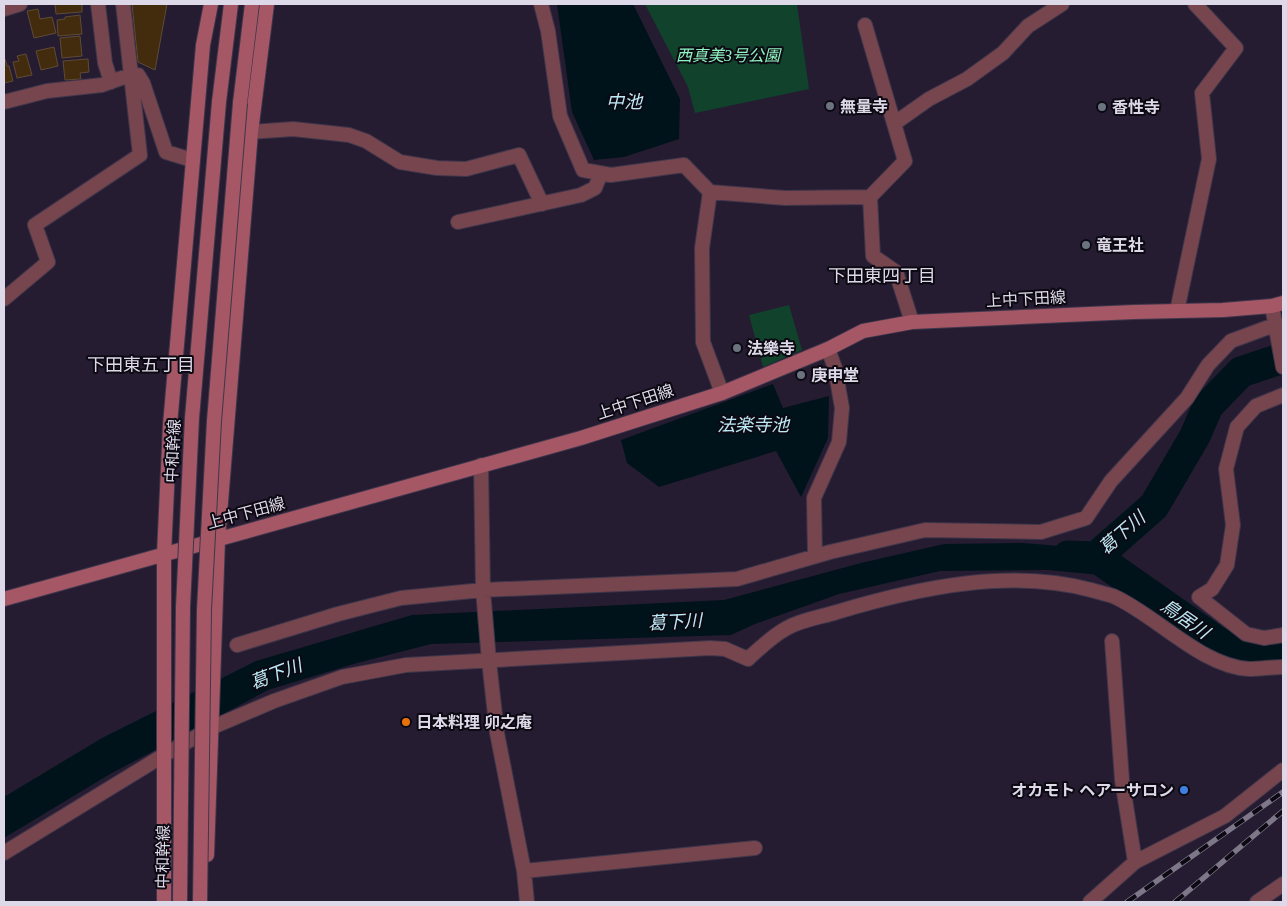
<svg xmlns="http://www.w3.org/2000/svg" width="1287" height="906" viewBox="0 0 1287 906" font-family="'Times New Roman','Noto Sans JP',serif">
<rect width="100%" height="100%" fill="#251c32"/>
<path fill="#10422c" d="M 645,4 L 797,4 L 809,89 L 695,113 L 688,87 Z
M 789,305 L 802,350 L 763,367 L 749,315 Z"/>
<path fill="#00131a" d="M 557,4 L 633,4 L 680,99 L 679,139 L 624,157 L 594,160 L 572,112 Z
M 773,384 L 783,408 L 829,396 L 828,438 L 801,497 L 776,451 L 659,487 L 627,463 L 621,440 Z
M 1103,541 L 1117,560 L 1101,575 L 1048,570 L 940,571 L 839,594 L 755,624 L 731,635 L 431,644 L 357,663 L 268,690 L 110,774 L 4,838 L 4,797 L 102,738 L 256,661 L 412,615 L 724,600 L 861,563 L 944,544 L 1023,543 L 1084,548 Z"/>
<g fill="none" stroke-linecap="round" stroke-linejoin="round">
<path stroke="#00131a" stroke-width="31" d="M 1068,556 L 1096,557 L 1154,506 L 1195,436 L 1208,406 L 1241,372 L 1283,358
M 1096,557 L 1216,641 L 1242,655 L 1283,655"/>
</g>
<path fill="#432c0e" stroke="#5e4b35" d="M 55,4 L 82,4 L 82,12 L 56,14 Z
M 132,4 L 167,4 L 155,70 L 138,62 Z
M 38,9 L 40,19 L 52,17 L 56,33 L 34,38 L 27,11 Z
M 80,15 L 82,34 L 58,36 L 57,20 L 65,19 L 65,17 Z
M 80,36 L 82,56 L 62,58 L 60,38 Z
M 54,47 L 58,66 L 41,70 L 36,51 Z
M 26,54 L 32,75 L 17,78 L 13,62 L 19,61 L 17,56 Z
M 4,59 L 5,59 L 7,66 L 9,66 L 13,81 L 4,83 Z
M 88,59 L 89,72 L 80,73 L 81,79 L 65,80 L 63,61 Z"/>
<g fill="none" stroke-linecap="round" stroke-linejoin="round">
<defs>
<path id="minor" d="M 98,4 L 105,63 L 111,82
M 541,4 L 548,31 L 560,116 L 583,170 L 611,175 L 684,165 L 710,192 L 702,248 L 703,342 L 722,393
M 4,9 L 20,4
M 4,102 L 47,91 L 102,85 L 130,75 L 138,75 L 143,83 L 166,152 L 192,160
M 895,123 L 929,99 L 967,79 L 1003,53 L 1028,26 L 1062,4
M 251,132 L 293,129 L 349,135 L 366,141 L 400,162 L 437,168 L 466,169 L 519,155 L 542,204
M 710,192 L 785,198 L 870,197 L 905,161 L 865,25
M 870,197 L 873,256 L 896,272 L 912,322
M 458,222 L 581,195 L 595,188 L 601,173
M 4,299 L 48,262 L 35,225 L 140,155 L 123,4
M 1272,306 L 1283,367
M 1177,311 L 1209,159 L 1202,93 L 1236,48 L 1195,4
M 1283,395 L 1256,406 L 1237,427 L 1226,469 L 1233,525 L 1227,565 L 1212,589 L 1199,597 L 1246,634 L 1264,638 L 1283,635
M 481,465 L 483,590 L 489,661 L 497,733 L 524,871 L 527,902
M 815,556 L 814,498 L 839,442 L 842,408 L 835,368 L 828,349
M 1112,641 L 1122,780 L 1135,862
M 237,645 L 338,614 L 401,598 L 483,590 L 737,579 L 830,552 L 925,530 L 1041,532 L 1086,518 L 1111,481 L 1187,398 L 1208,365 L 1231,341 L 1277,324
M 4,853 L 164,755 L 213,727 L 274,701 L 342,677 L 406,665 L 710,648 L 725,649 L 748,659 C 760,648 772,636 787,628 C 801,620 821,617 837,612 C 917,588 1009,568 1091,590 C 1098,592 1106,594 1113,596 C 1156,615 1202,667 1249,669 C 1260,669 1272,667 1283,667
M 524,871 L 755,848
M 1090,902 L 1135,862 L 1225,816 L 1283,770
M 1257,902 L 1283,884"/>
<path id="secondary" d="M 219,102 L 231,4
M 240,103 L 252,4
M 4,599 L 581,438 L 722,393 L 828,349 L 863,331 L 912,322 L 1134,312 L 1223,310 L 1272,306 L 1283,303
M 207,855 L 218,539 L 251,132 L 267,4
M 164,902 L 164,554 L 170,425 L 203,45 L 211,4"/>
</defs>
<use href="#minor" stroke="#3f364b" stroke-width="16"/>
<use href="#secondary" stroke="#3f364b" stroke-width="16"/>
<use href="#minor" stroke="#76454d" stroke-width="14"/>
<use href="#secondary" stroke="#a55766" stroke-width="14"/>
<defs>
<path id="rail" d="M 1127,902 L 1283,792
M 1175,902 L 1283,811"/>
</defs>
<use href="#rail" stroke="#7e778a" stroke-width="5.5"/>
<use href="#rail" stroke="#0c0912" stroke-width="4" stroke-dasharray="11" stroke-linecap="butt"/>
<defs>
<path id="secondary-bridge" d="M 180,902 L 183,607 L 192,418 L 219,102
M 200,902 L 204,610 L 214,421 L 240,103"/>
</defs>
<use href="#secondary-bridge" stroke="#3f364b" stroke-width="16" stroke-linecap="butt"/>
<use href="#secondary-bridge" stroke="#a55766" stroke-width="14"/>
</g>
<g fill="#6b7280" stroke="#0c0912" stroke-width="2">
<circle cx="830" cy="106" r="5"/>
<circle cx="1102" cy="107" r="5"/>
<circle cx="1086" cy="245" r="5"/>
<circle cx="737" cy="348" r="5"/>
<circle cx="801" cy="375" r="5"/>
</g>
<circle fill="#e8710a" stroke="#0c0912" stroke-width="2" cx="406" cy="722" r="5"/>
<circle fill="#3f7fe0" stroke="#0c0912" stroke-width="2" cx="1184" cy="790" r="5"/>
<g text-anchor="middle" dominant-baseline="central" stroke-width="4" stroke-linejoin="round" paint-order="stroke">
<g font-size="16" font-style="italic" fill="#8ef4c0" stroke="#0c0912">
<text x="728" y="55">西真美3号公園</text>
</g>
<g font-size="16" font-weight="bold" fill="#ded9e8" stroke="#0c0912" text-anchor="start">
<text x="840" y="106">無量寺</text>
<text x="1112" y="107">香性寺</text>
<text x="1096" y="245">竜王社</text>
<text x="747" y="348">法樂寺</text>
<text x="811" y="375">庚申堂</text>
<text x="416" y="722">日本料理 卯之庵</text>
<text x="1174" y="790" text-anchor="end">オカモト ヘアーサロン</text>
</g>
<g font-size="16" fill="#ded9e8" stroke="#0c0912">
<text transform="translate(1026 299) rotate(-3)">上中下田線</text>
<text transform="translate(635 402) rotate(-18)">上中下田線</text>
<text transform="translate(173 451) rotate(-87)">中和幹線</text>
<text transform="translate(246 513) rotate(-15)">上中下田線</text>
<text transform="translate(163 857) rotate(-89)">中和幹線</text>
</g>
<g font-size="18" font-style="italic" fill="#beeaf7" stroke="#0c0912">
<text x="624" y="102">中池</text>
<text x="753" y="425">法楽寺池</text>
<text transform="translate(1122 533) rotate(-41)">葛下川</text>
<text transform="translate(1185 619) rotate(35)">鳥居川</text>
<text transform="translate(675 622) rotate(-3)">葛下川</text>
<text transform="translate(276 674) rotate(-21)">葛下川</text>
</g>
<g font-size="18" fill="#ded9e8" stroke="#0c0912">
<text x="882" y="276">下田東四丁目</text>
<text x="141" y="365">下田東五丁目</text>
</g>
</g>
<rect width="1287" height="906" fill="none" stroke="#ded9e8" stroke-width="10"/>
</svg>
